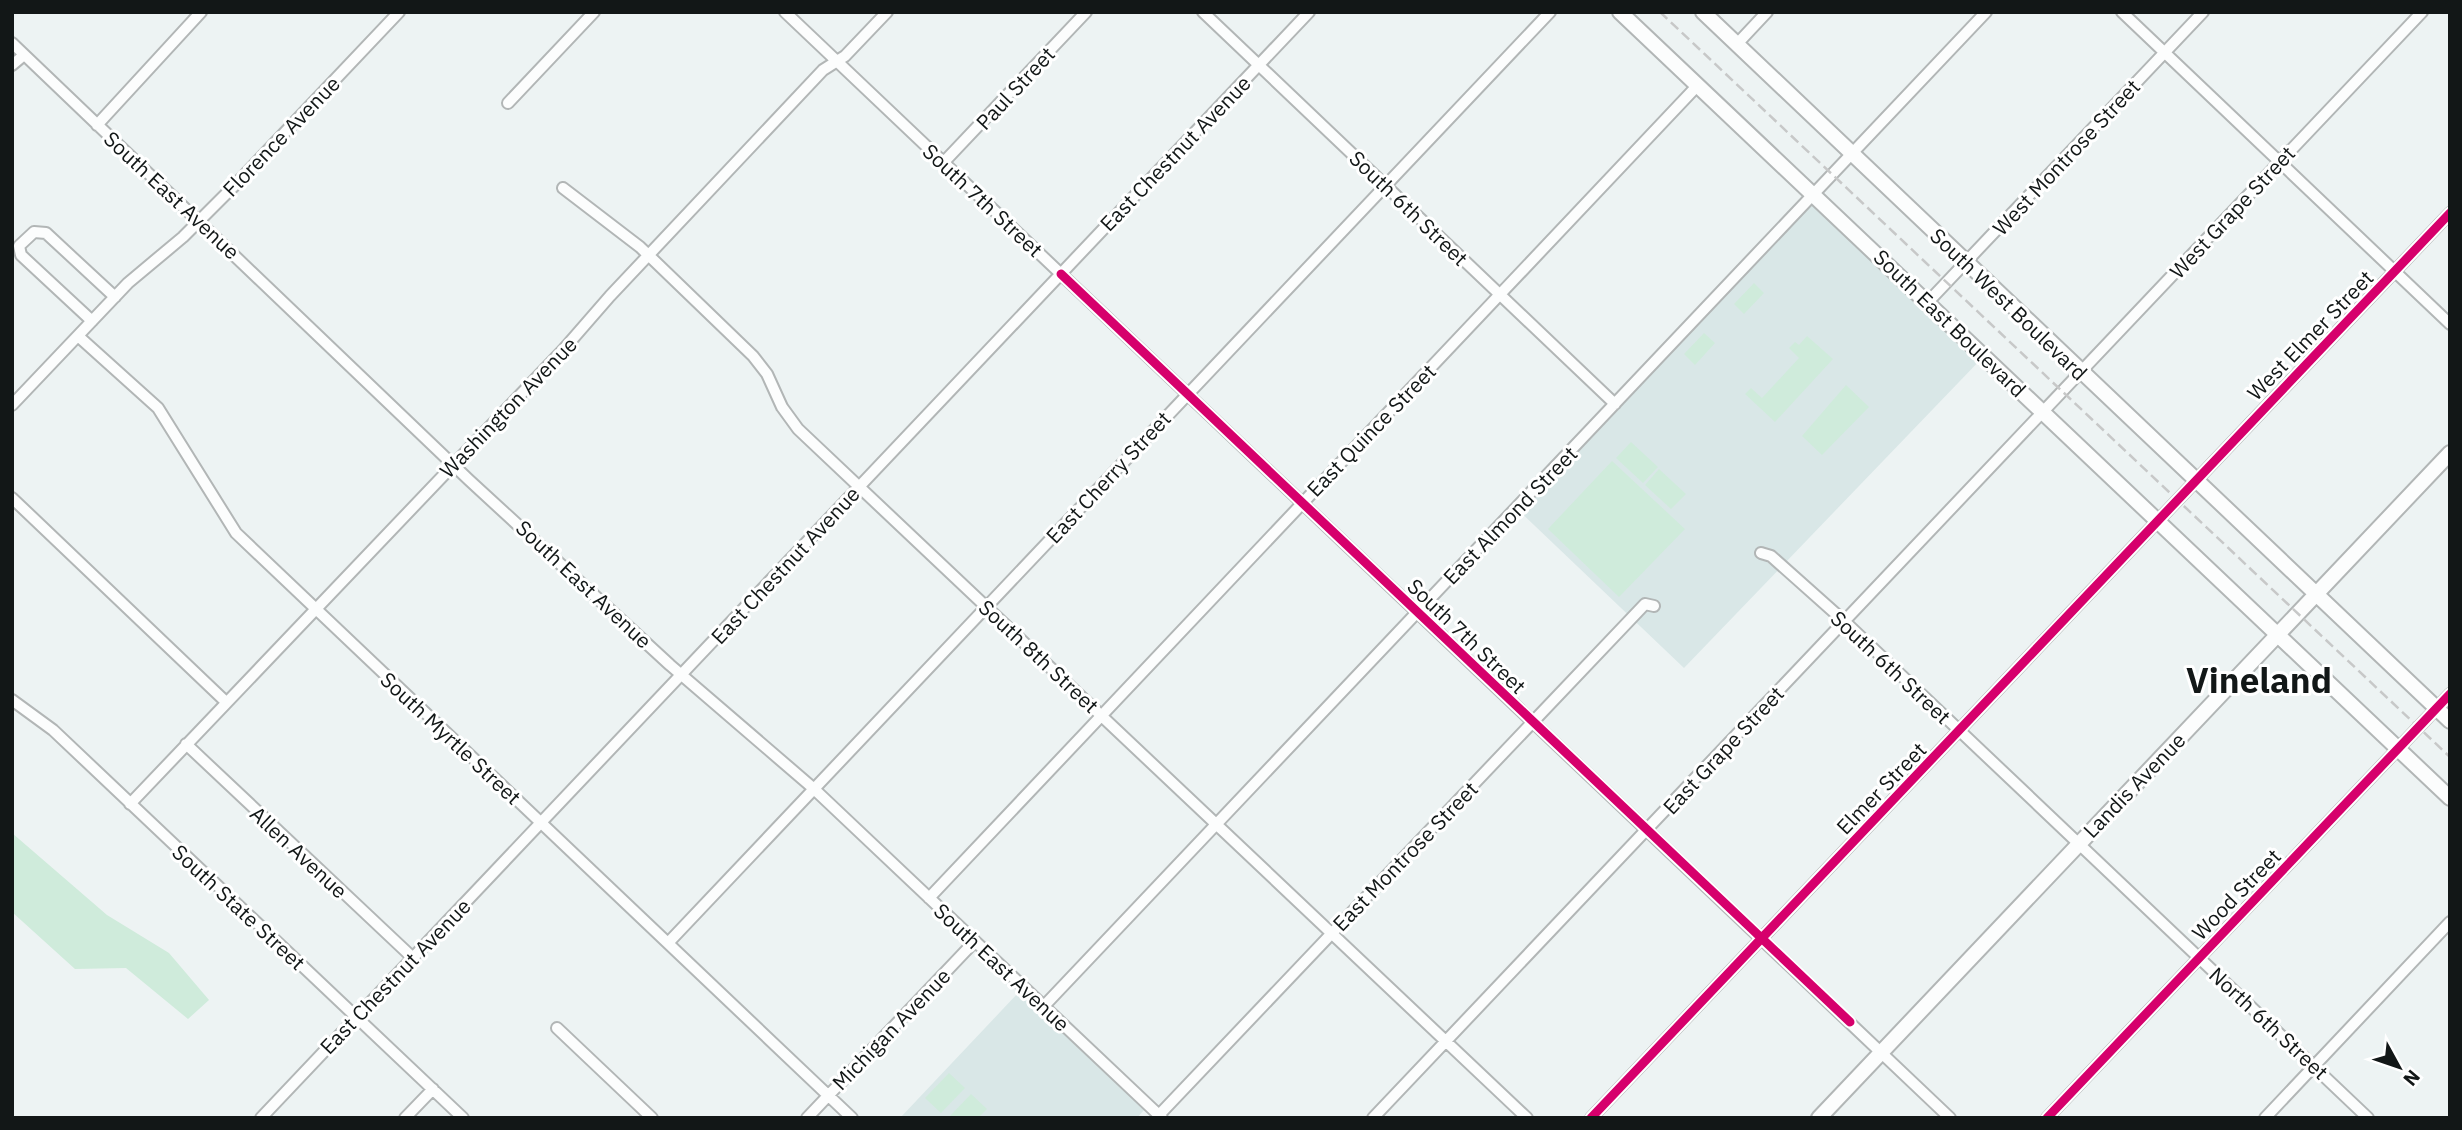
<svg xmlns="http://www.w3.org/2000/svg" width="2462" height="1130" viewBox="0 0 2462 1130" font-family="'IBM Plex Sans',sans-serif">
<rect width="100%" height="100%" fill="#edf3f3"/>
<path fill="#d9e7e7" d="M 1813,194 L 1984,356 L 1684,668 L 1516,508 Z
M 1019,992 L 1144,1110 L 1137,1118 L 900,1118 Z"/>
<path fill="#cfebdb" d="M 1754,283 L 1764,293 L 1744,314 L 1734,304 Z
M 1704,333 L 1715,343 L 1695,365 L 1684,354 Z
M 1807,336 L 1833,359 L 1775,422 L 1745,394 L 1751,388 L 1762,398 L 1799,358 L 1789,348 L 1795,342 L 1799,345 Z
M 1846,385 L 1869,407 L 1822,455 L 1802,436 Z
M 1631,442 L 1658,467 L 1643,483 L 1616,458 Z
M 1612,461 L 1685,529 L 1619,597 L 1548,529 Z
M 1659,469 L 1686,494 L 1671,509 L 1645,485 Z
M 12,833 L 107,915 L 169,953 L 209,1000 L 188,1019 L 126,968 L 75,969 L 12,912 Z
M 949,1073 L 965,1088 L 941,1113 L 925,1098 Z
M 971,1094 L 987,1109 L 978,1118 L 948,1118 Z"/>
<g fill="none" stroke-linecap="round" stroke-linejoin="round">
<defs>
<path id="minor" d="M 785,12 L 1950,1118
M 1203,12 L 1615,404
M 2122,12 L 2450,324
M 12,43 L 469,480 L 670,665 L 813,788 L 1162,1118
M 1737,44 L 1767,12
M 12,65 L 24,55
M 508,103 L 594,12
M 97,125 L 201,12
M 943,163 L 1086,12
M 563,188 L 640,247 L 753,356 L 767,374 L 782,407 L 798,429 L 1527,1118
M 1928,302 L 2203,12
M 92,321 L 21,255 L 19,246 L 34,232 L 46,233 L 115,297
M 78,336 L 158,408 L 236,533 L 852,1118
M 12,405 L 128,283 L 183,237 L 235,185 L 399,12
M 12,498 L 226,702
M 1761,553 L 1771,556 L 1844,621 L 2368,1118
M 12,700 L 53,730 L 463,1118
M 186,744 L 413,958
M 130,804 L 563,350 L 610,296 L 823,70 L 845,56 L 887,12
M 929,898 L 1698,85
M 668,943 L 1550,12
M 1044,1006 L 1986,12
M 557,1028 L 652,1118
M 1159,1115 L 1645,604 L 1654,606
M 261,1118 L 1309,12
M 405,1118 L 433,1089
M 807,1118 L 975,941
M 1373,1118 L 2422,12
M 1591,1118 L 2450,213
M 2047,1118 L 2450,694
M 2265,1118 L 2450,922"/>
<path id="major" d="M 1620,12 L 2450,798
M 1703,12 L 2450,721
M 1819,1118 L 2450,453"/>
</defs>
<use href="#minor" stroke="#b2b6b6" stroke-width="14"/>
<use href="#major" stroke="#b2b6b6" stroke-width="18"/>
<use href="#minor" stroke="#fcfdfd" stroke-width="10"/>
<use href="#major" stroke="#fcfdfd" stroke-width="14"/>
<path stroke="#c7c8c8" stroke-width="2.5" stroke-dasharray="10 5" stroke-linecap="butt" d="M 1660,12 L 2450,757"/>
<defs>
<path id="cycleway" d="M 1061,274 L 1850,1022
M 1591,1118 L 2450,213
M 2047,1118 L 2450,694"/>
</defs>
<use href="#cycleway" stroke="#fff" stroke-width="13"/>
<use href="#cycleway" stroke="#d6006c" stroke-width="9"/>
</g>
<g text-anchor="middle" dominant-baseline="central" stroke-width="6" stroke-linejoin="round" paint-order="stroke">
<g font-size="21" fill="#121717" stroke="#fff">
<text transform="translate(1015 88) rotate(-47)">Paul Street</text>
<text transform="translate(281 136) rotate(-46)">Florence Avenue</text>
<text transform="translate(1175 153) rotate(-46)">East Chestnut Avenue</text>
<text transform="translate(2066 157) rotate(-47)">West Montrose Street</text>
<text transform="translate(172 195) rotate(43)">South East Avenue</text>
<text transform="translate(983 200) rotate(43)">South 7th Street</text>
<text transform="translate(1409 208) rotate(44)">South 6th Street</text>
<text transform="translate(2232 212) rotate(-47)">West Grape Street</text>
<text transform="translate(2009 304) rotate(44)">South West Boulevard</text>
<text transform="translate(1950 323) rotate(44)">South East Boulevard</text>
<text transform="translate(2310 335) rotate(-46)">West Elmer Street</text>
<text transform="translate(508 407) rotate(-46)">Washington Avenue</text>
<text transform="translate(1371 430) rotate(-46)">East Quince Street</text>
<text transform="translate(1108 477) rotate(-47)">East Cherry Street</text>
<text transform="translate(1510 515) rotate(-46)">East Almond Street</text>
<text transform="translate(785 565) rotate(-47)">East Chestnut Avenue</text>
<text transform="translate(584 584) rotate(43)">South East Avenue</text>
<text transform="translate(1467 636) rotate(44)">South 7th Street</text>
<text transform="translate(1039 656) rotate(43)">South 8th Street</text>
<text transform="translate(1891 667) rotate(43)">South 6th Street</text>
<text transform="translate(451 738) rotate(43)">South Myrtle Street</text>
<text transform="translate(1723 750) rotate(-47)">East Grape Street</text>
<text transform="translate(2134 785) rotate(-46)">Landis Avenue</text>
<text transform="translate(1881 788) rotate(-46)">Elmer Street</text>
<text transform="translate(299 852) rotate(43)">Allen Avenue</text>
<text transform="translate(1405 856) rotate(-46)">East Montrose Street</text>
<text transform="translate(2236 894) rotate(-46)">Wood Street</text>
<text transform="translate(239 907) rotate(43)">South State Street</text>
<text transform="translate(1002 967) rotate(43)">South East Avenue</text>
<text transform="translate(395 976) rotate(-46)">East Chestnut Avenue</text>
<text transform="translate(2269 1023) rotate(43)">North 6th Street</text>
<text transform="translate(891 1029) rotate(-46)">Michigan Avenue</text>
</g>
<g font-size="35" font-weight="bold" fill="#121717" stroke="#fff">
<text x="2259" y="680">Vineland</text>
</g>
</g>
<rect width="2462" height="1130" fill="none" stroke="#121717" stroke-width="28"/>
<g transform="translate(2399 1067) rotate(130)" stroke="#ffffff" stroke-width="5" paint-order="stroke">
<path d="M0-5L12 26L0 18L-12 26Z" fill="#121717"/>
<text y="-10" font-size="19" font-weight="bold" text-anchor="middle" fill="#121717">N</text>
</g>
</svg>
